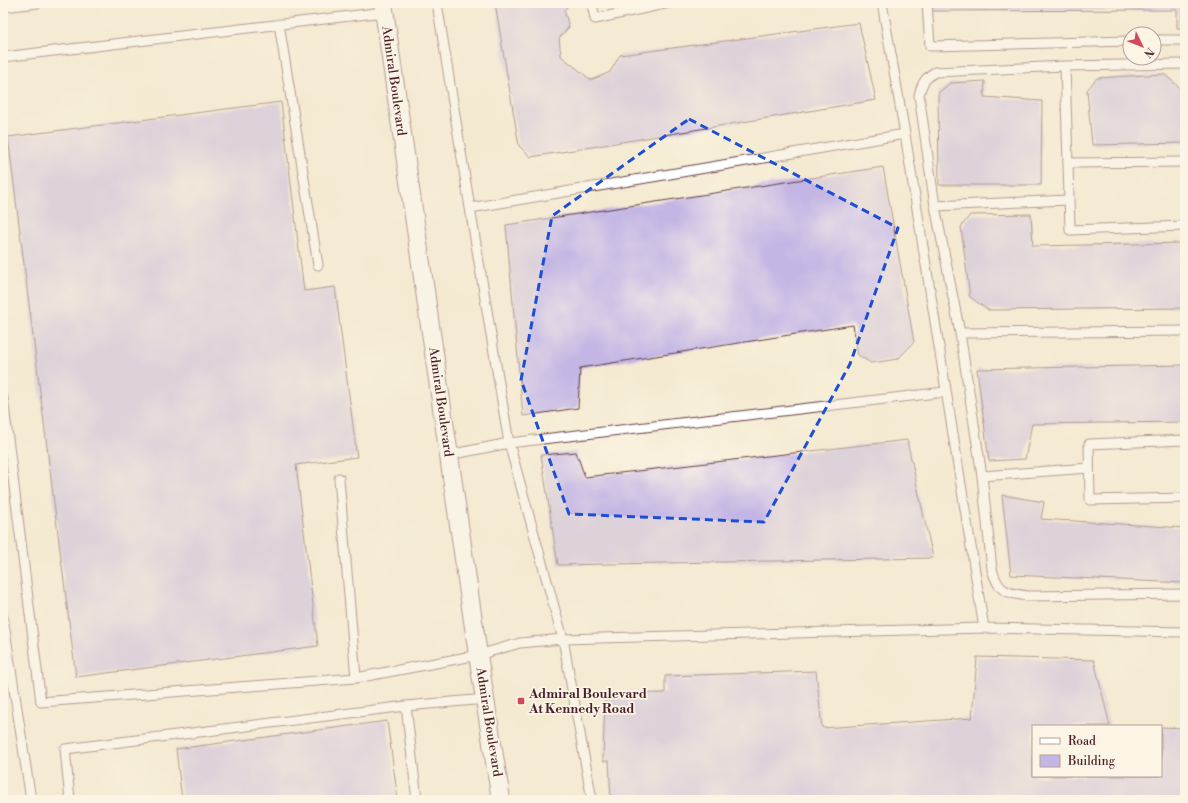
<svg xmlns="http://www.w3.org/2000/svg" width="1188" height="803" viewBox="0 0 1188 803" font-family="'Libre Bodoni',serif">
<rect width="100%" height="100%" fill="#fcf5e5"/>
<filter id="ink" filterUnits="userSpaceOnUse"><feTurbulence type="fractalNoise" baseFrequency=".025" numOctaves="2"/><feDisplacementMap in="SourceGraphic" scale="8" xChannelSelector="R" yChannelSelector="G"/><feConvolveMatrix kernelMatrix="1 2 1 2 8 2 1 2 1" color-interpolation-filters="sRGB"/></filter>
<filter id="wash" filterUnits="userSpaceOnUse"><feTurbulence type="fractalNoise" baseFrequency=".012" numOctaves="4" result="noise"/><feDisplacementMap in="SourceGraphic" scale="16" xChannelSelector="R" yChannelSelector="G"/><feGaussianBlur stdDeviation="0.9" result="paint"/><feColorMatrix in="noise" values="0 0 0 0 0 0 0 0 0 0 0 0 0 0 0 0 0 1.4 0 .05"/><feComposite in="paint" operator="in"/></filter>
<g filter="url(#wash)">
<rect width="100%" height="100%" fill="#f4ead1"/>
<g id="blocks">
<path fill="#c3b6e5" d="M 495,3 L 571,3 L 564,10 L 569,27 L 559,38 L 561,56 L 591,80 L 610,72 L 620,55 L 859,23 L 876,100 L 531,157 L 519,146 Z
M 929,3 L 1185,3 L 1185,28 L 1177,28 L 1177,10 L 929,11 Z
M 1164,74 L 1180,88 L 1185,88 L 1185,143 L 1092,145 L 1087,90 L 1097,78 Z
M 985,81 L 984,97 L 1042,101 L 1041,185 L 939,185 L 938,93 L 950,83 Z
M 281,102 L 304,291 L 335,287 L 357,457 L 296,465 L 318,646 L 76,677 L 8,137 Z
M 883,167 L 914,342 L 898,359 L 871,363 L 858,355 L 853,325 L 580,368 L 578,408 L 523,416 L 506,225 Z
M 1031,214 L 1033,246 L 1185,243 L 1185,308 L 988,310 L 970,297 L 961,227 L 970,215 Z
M 1185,365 L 1185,422 L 1032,424 L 1025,459 L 989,461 L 977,369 Z
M 907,440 L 933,558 L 558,565 L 541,455 L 576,452 L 585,477 Z
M 1002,495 L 1044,502 L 1041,519 L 1185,528 L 1185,583 L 1011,575 Z
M 977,657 L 1094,660 L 1110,726 L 1033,726 L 1033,776 L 1161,776 L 1161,727 L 1185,728 L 1185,800 L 611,800 L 609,761 L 603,761 L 605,694 L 665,693 L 665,676 L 816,671 L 822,728 L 972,718 Z
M 387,721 L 398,800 L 182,800 L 176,749 Z"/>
</g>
</g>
<g filter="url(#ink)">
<use href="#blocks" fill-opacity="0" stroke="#643d44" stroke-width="1"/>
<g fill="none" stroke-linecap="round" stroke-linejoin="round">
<defs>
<path id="lane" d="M 437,3 L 470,208
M 592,3 L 595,19 L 669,3
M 882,3 L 905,134
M 927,3 L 930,46 L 1130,41
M 3,7 L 38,3
M 279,24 L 318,265
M 1154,40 L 1185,40
M 3,57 L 384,12
M 1065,66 L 935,72 C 925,78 922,83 919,95 L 935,206 L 960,333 L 982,476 L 992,569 C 998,592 1006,593 1028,596 L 1185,594
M 1185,162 L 1068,163 L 1070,230 L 1185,226
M 1068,163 L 1065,66 L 1185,64
M 935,206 L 1068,200
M 960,333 L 1185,331
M 3,398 L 41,702 L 356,678 L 478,655 L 520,643 L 563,639 L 984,628 L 1185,632
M 1185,440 L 1089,444 L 1090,500 L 1185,498
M 449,455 L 509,443 L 945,392
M 982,476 L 1089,468
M 339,478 L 356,678
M 3,617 L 31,800
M 70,800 L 65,749 L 406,706
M 417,800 L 406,706 L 486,699
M 592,800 L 563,639 L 509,443 L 470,208 L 905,134 L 984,628"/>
<path id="street" d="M 383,3 L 478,655 L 501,800"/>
</defs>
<use href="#lane" stroke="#643d44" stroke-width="11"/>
<use href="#street" stroke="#643d44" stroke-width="20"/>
<use href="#lane" stroke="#fff" stroke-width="9"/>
<use href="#street" stroke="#fff" stroke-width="18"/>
</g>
</g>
<path d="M0 0H1188V803H0ZM 689,119 L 898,228 L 850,364 L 764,522 L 569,514 L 521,380 L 552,216 Z" fill="#f4ead1" fill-opacity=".55" fill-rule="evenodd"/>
<path fill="none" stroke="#1d4ed8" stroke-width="3" stroke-dasharray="8 5" stroke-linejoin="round" d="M 689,119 L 898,228 L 850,364 L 764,522 L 569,514 L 521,380 L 552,216 Z"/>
<rect fill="#d1495b" stroke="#fcf5e5" stroke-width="1.5" x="517" y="697" width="8" height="8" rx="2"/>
<g text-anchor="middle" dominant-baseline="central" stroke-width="3.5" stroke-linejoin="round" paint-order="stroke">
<g font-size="13" fill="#4a1f2b" stroke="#fcf5e5">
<text transform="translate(394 81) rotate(82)">Admiral Boulevard</text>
<text transform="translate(441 402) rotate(82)">Admiral Boulevard</text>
<text transform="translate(489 722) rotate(81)">Admiral Boulevard</text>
</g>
<g font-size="13" font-weight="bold" fill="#4a1f2b" stroke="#fcf5e5" text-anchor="start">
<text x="529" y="694">Admiral Boulevard<tspan x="529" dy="15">At Kennedy Road</tspan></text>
</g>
</g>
<rect width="1188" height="803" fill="none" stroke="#fcf5e5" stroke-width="16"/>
<rect x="1032" y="725" width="130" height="52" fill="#fcf5e5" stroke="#b59f9b"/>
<rect x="1040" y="738" width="20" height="6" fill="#ffffff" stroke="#b59f9b"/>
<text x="1068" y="745" font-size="12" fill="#4a1f2b">Road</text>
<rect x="1040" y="755" width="20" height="12" fill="#c3b6e5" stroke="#b59f9b"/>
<text x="1068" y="765" font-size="12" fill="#4a1f2b">Building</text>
<g transform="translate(1142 46) rotate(133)"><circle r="19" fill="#fcf5e5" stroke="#b59f9b"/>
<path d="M0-3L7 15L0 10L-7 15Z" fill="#d1495b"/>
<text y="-6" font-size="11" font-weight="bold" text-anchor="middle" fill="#4a1f2b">N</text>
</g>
</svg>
